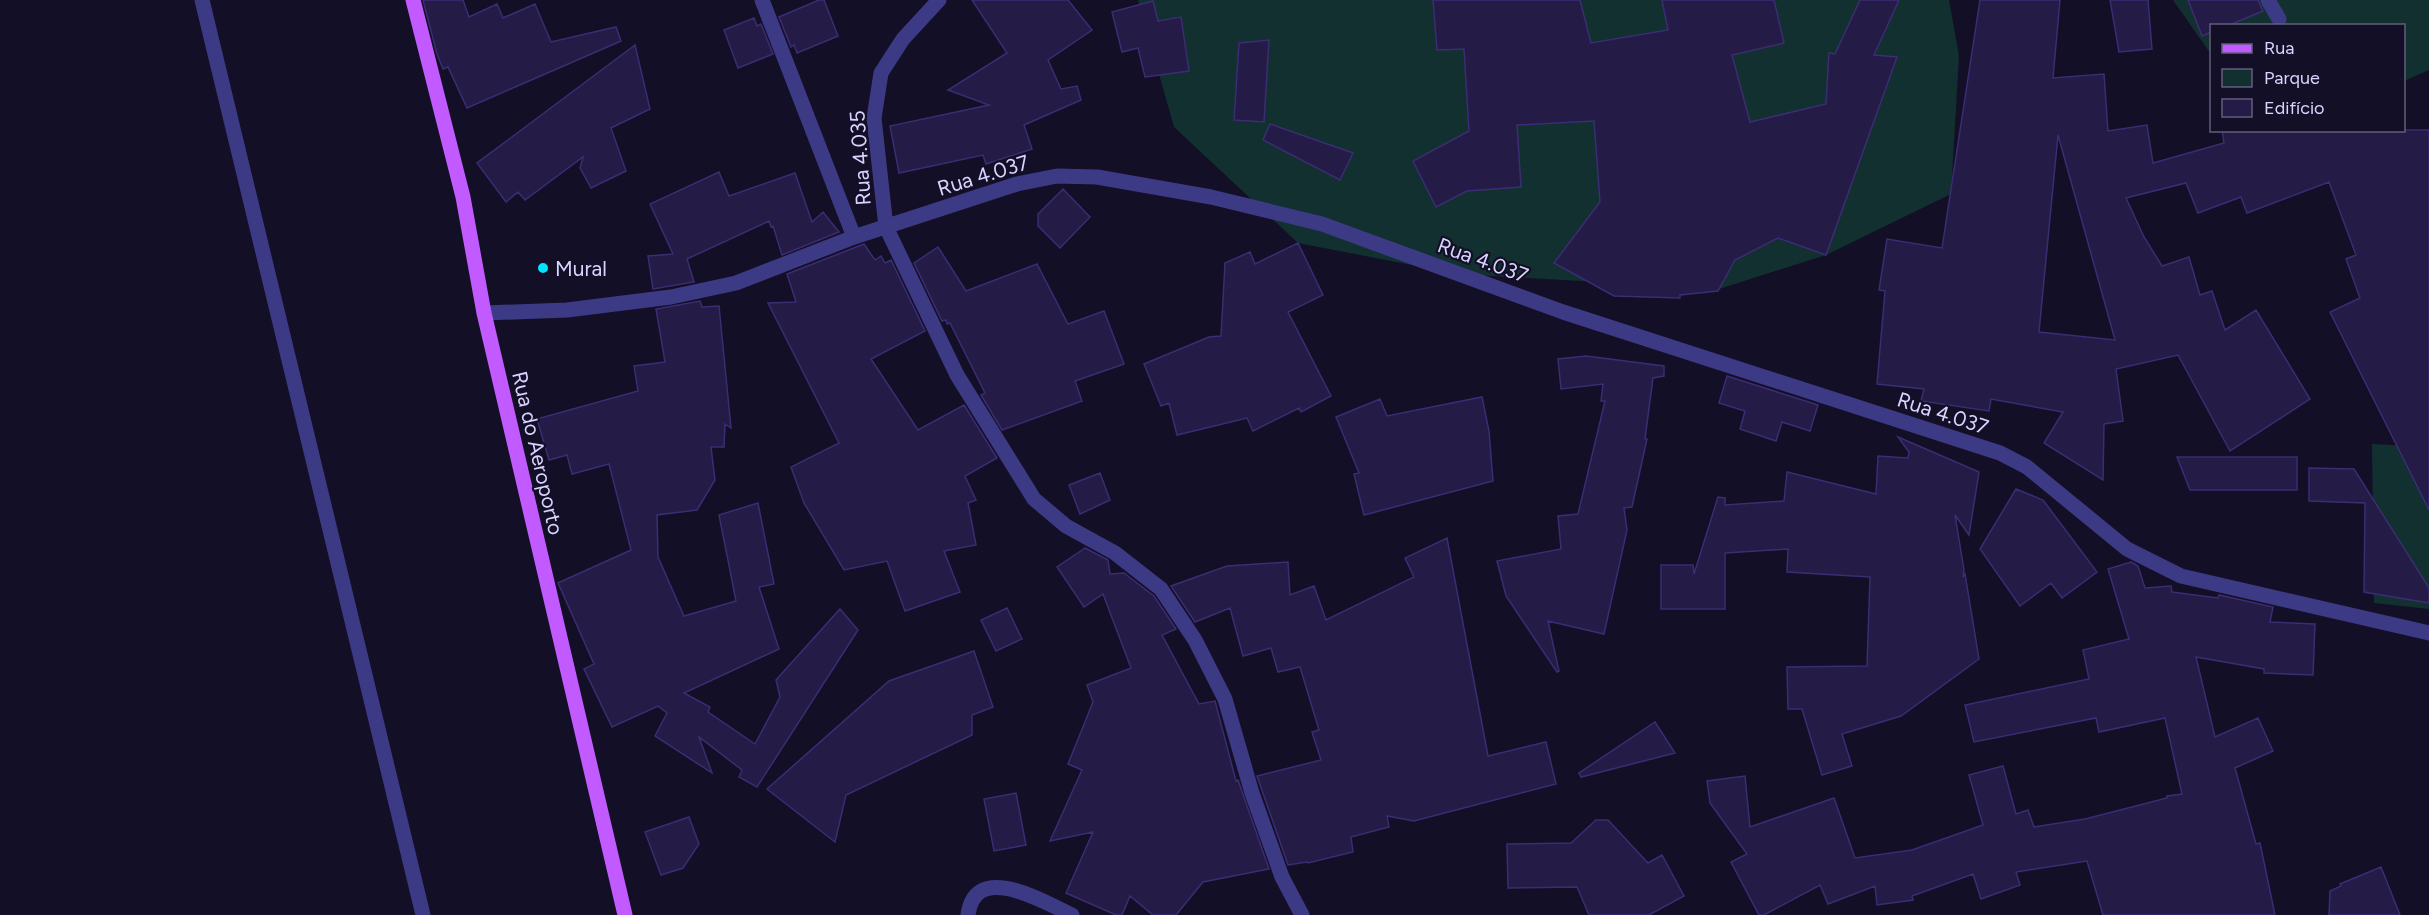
<svg xmlns="http://www.w3.org/2000/svg" width="2429" height="915" viewBox="0 0 2429 915" font-family="Figtree,sans-serif">
<rect width="100%" height="100%" fill="#130f26"/>
<path fill="#12302f" d="M 1138,0 L 1949,0 L 1959,56 L 1951,194 L 1826,255 L 1719,289 L 1458,274 L 1298,243 L 1174,127 Z
M 2173,0 L 2429,0 L 2429,70 L 2404,81 L 2404,26 L 2212,26 L 2211,52 L 2208,50 Z
M 2372,444 L 2429,447 L 2429,609 L 2374,603 Z"/>
<path fill="#241b47" stroke="#3b2d73" stroke-width="1.5" fill-rule="evenodd" d="M 423,0 L 463,0 L 469,17 L 497,4 L 503,18 L 535,4 L 551,42 L 616,27 L 621,41 L 467,108 L 448,67 L 443,69 L 437,54 Z
M 819,0 L 824,0 L 838,36 L 797,53 L 794,45 L 791,47 L 779,17 Z
M 972,0 L 1068,0 L 1092,30 L 1048,60 L 1061,89 L 1077,86 L 1081,100 L 1024,125 L 1032,149 L 986,164 L 983,155 L 899,173 L 890,126 L 989,105 L 948,90 L 1007,53 Z
M 1433,0 L 1580,0 L 1591,43 L 1668,30 L 1662,0 L 1774,0 L 1784,43 L 1732,55 L 1750,122 L 1826,104 L 1829,53 L 1835,54 L 1860,0 L 1899,0 L 1874,55 L 1897,57 L 1826,255 L 1778,238 L 1735,260 L 1718,291 L 1680,295 L 1680,298 L 1614,296 L 1554,263 L 1600,202 L 1594,121 L 1517,125 L 1521,187 L 1467,191 L 1436,207 L 1413,161 L 1469,131 L 1464,49 L 1437,50 Z
M 1980,0 L 2060,0 L 2053,78 L 2104,74 L 2108,131 L 2147,125 L 2153,163 L 2224,143 L 2222,130 L 2429,130 L 2429,510 L 2330,312 L 2360,298 L 2346,259 L 2356,255 L 2329,182 L 2247,213 L 2241,197 L 2198,213 L 2186,183 L 2126,198 L 2144,237 L 2162,266 L 2189,257 L 2200,295 L 2212,291 L 2225,330 L 2256,310 L 2310,399 L 2230,451 L 2178,355 L 2116,369 L 2123,421 L 2104,424 L 2103,480 L 2044,443 L 2063,412 L 1991,399 L 1989,411 L 1921,401 L 1924,389 L 1877,384 L 1885,291 L 1879,290 L 1887,239 L 1942,248 ZM 2058,135 L 2115,340 L 2039,332 Z
M 2110,0 L 2148,0 L 2152,49 L 2119,52 Z
M 2188,0 L 2258,0 L 2263,11 L 2227,26 L 2211,26 L 2211,32 L 2202,36 Z
M 1153,1 L 1158,21 L 1181,17 L 1189,71 L 1145,77 L 1138,48 L 1122,52 L 1112,12 Z
M 754,18 L 757,26 L 761,24 L 773,54 L 738,68 L 724,30 Z
M 1269,40 L 1264,122 L 1234,120 L 1239,43 Z
M 635,45 L 650,109 L 611,128 L 626,171 L 591,188 L 580,168 L 583,157 L 525,200 L 518,192 L 506,202 L 477,163 Z
M 1270,124 L 1353,153 L 1340,180 L 1263,140 Z
M 719,172 L 729,196 L 795,173 L 812,222 L 823,212 L 839,232 L 782,255 L 773,226 L 771,227 L 769,221 L 687,259 L 694,282 L 653,289 L 648,256 L 673,254 L 650,204 Z
M 1063,189 L 1090,217 L 1060,248 L 1038,226 L 1038,214 Z
M 1298,243 L 1323,295 L 1288,312 L 1331,396 L 1301,412 L 1299,408 L 1253,431 L 1247,418 L 1177,435 L 1169,403 L 1161,406 L 1144,364 L 1209,337 L 1221,336 L 1225,263 L 1250,252 L 1255,264 Z
M 864,244 L 875,260 L 881,256 L 885,263 L 891,260 L 925,331 L 871,359 L 918,430 L 964,405 L 997,458 L 965,476 L 976,500 L 968,503 L 976,545 L 944,551 L 960,592 L 905,611 L 887,561 L 844,570 L 804,503 L 791,467 L 839,443 L 768,303 L 796,302 L 787,274 Z
M 938,247 L 966,291 L 1037,264 L 1068,324 L 1104,311 L 1124,364 L 1075,381 L 1082,401 L 1002,430 L 981,395 L 985,393 L 950,323 L 947,324 L 946,320 L 942,321 L 914,263 Z
M 700,301 L 702,307 L 719,306 L 731,428 L 725,424 L 724,447 L 711,447 L 715,480 L 697,510 L 657,515 L 658,557 L 684,616 L 736,601 L 719,515 L 758,503 L 774,584 L 759,587 L 779,649 L 684,693 L 710,707 L 708,712 L 755,744 L 780,697 L 776,680 L 840,609 L 858,630 L 757,787 L 739,777 L 742,770 L 699,737 L 712,773 L 655,736 L 667,713 L 658,706 L 612,727 L 584,669 L 594,664 L 558,583 L 631,550 L 609,464 L 572,474 L 567,455 L 549,460 L 537,419 L 638,391 L 634,366 L 665,362 L 656,309 Z
M 1586,356 L 1664,366 L 1664,376 L 1653,378 L 1645,439 L 1647,439 L 1632,507 L 1624,508 L 1627,530 L 1604,634 L 1548,621 L 1559,671 L 1557,672 L 1506,596 L 1497,561 L 1561,549 L 1558,516 L 1578,514 L 1605,401 L 1601,401 L 1603,384 L 1561,389 L 1558,359 Z
M 1727,376 L 1818,405 L 1810,431 L 1782,422 L 1776,441 L 1740,429 L 1745,411 L 1719,403 Z
M 1482,397 L 1489,431 L 1493,481 L 1364,515 L 1354,474 L 1359,473 L 1336,417 L 1380,399 L 1387,416 Z
M 1898,437 L 1979,472 L 1969,535 L 1955,515 L 1964,570 L 1963,577 L 1965,574 L 1979,659 L 1901,716 L 1842,734 L 1852,766 L 1822,775 L 1802,709 L 1788,709 L 1787,667 L 1867,666 L 1870,577 L 1787,572 L 1788,549 L 1725,553 L 1725,609 L 1661,609 L 1661,565 L 1693,565 L 1694,574 L 1718,497 L 1725,498 L 1725,505 L 1784,501 L 1787,472 L 1876,494 L 1878,456 L 1908,458 L 1909,452 Z
M 2177,457 L 2297,457 L 2297,490 L 2190,490 Z
M 2309,468 L 2354,469 L 2429,588 L 2429,603 L 2364,592 L 2365,503 L 2309,501 Z
M 1100,473 L 1110,500 L 1080,514 L 1069,485 Z
M 2016,489 L 2043,500 L 2097,572 L 2062,598 L 2051,583 L 2020,606 L 1980,549 Z
M 1447,538 L 1488,756 L 1546,742 L 1556,784 L 1414,821 L 1387,816 L 1389,827 L 1351,837 L 1353,852 L 1308,863 L 1307,862 L 1288,865 L 1257,776 L 1321,760 L 1312,732 L 1319,730 L 1300,667 L 1278,672 L 1271,648 L 1243,656 L 1230,608 L 1195,622 L 1171,586 L 1227,566 L 1288,562 L 1290,595 L 1314,586 L 1326,620 L 1414,577 L 1405,558 Z
M 1085,548 L 1108,560 L 1110,574 L 1124,573 L 1154,596 L 1176,629 L 1162,635 L 1199,704 L 1215,701 L 1236,781 L 1238,780 L 1269,869 L 1203,882 L 1176,915 L 1153,915 L 1130,896 L 1122,915 L 1116,915 L 1066,893 L 1093,832 L 1050,841 L 1082,770 L 1068,764 L 1093,702 L 1087,685 L 1131,668 L 1103,594 L 1084,607 L 1057,567 Z
M 2131,562 L 2138,566 L 2145,588 L 2171,586 L 2172,592 L 2218,598 L 2219,595 L 2273,607 L 2270,622 L 2315,624 L 2313,675 L 2264,673 L 2264,669 L 2196,657 L 2215,737 L 2258,718 L 2273,751 L 2235,768 L 2256,844 L 2260,843 L 2275,915 L 2103,915 L 2087,861 L 2016,872 L 2020,885 L 1981,899 L 1973,874 L 1912,896 L 1913,900 L 1877,905 L 1875,886 L 1828,904 L 1820,885 L 1764,915 L 1759,915 L 1731,862 L 1747,854 L 1710,803 L 1707,781 L 1745,776 L 1750,827 L 1834,798 L 1855,858 L 1912,850 L 1983,825 L 1969,775 L 2003,766 L 2016,814 L 2028,810 L 2034,827 L 2085,819 L 2167,798 L 2167,796 L 2182,794 L 2165,718 L 2099,732 L 2096,718 L 1974,742 L 1965,705 L 2089,679 L 2083,650 L 2129,639 L 2108,569 Z
M 1007,608 L 1022,639 L 996,651 L 981,620 Z
M 974,651 L 993,707 L 972,715 L 972,735 L 846,795 L 835,842 L 767,789 L 889,681 Z
M 1655,722 L 1675,753 L 1581,777 L 1579,773 Z
M 1016,793 L 1026,845 L 994,851 L 984,799 Z
M 689,817 L 699,844 L 683,868 L 661,875 L 645,832 Z
M 1596,820 L 1608,820 L 1648,863 L 1662,855 L 1684,896 L 1649,915 L 1589,915 L 1577,887 L 1508,888 L 1507,844 L 1571,843 Z
M 2381,867 L 2400,915 L 2329,915 L 2330,891 L 2341,886 L 2340,884 Z"/>
<g fill="none" stroke-linecap="round" stroke-linejoin="round">
<path stroke="#3d3a85" stroke-width="15" d="M 202,0 L 423,915
M 762,0 L 854,237
M 939,0 L 903,39 L 881,73 L 874,118 L 886,227 L 957,375 L 1034,499 L 1066,526 L 1115,553 L 1161,589 L 1195,640 L 1225,699 L 1252,793 L 1282,877 L 1302,915
M 2268,0 L 2279,19
M 484,313 L 567,310 L 671,297 L 736,283 L 854,237 L 1017,184 L 1057,176 L 1097,177 L 1211,197 L 1322,224 L 1563,312 L 2000,453 L 2027,467 L 2127,549 L 2181,576 L 2429,633
M 968,915 C 975,860 1044,902 1072,915"/>
<path stroke="#c25bff" stroke-width="15" d="M 413,0 L 463,197 L 484,313 L 625,915"/>
</g>
<circle fill="#00e5ff" stroke="#130f26" stroke-width="2" cx="543" cy="268" r="6"/>
<g text-anchor="middle" dominant-baseline="central" stroke-width="4.5" stroke-linejoin="round" paint-order="stroke">
<g font-size="21" fill="#d9d4ff" stroke="#130f26">
<text transform="translate(860 158) rotate(-94)">Rua 4.035</text>
<text transform="translate(983 175) rotate(-17)">Rua 4.037</text>
<text transform="translate(1483 260) rotate(20)">Rua 4.037</text>
<text transform="translate(1943 413) rotate(18)">Rua 4.037</text>
<text transform="translate(538 453) rotate(77)">Rua do Aeroporto</text>
</g>
<g font-size="21" fill="#d9d4ff" stroke="#130f26" text-anchor="start">
<text x="555" y="268">Mural</text>
</g>
</g>
<rect x="2210" y="24" width="195" height="108" fill="#130f26" stroke="#625e7d" stroke-width="1.5"/>
<rect x="2222" y="44" width="30" height="9" fill="#c25bff" stroke="#625e7d" stroke-width="1.5"/>
<text x="2264" y="54" font-size="18" fill="#d9d4ff">Rua</text>
<rect x="2222" y="69" width="30" height="18" fill="#12302f" stroke="#625e7d" stroke-width="1.5"/>
<text x="2264" y="84" font-size="18" fill="#d9d4ff">Parque</text>
<rect x="2222" y="99" width="30" height="18" fill="#241b47" stroke="#625e7d" stroke-width="1.5"/>
<text x="2264" y="114" font-size="18" fill="#d9d4ff">Edifício</text>
</svg>
